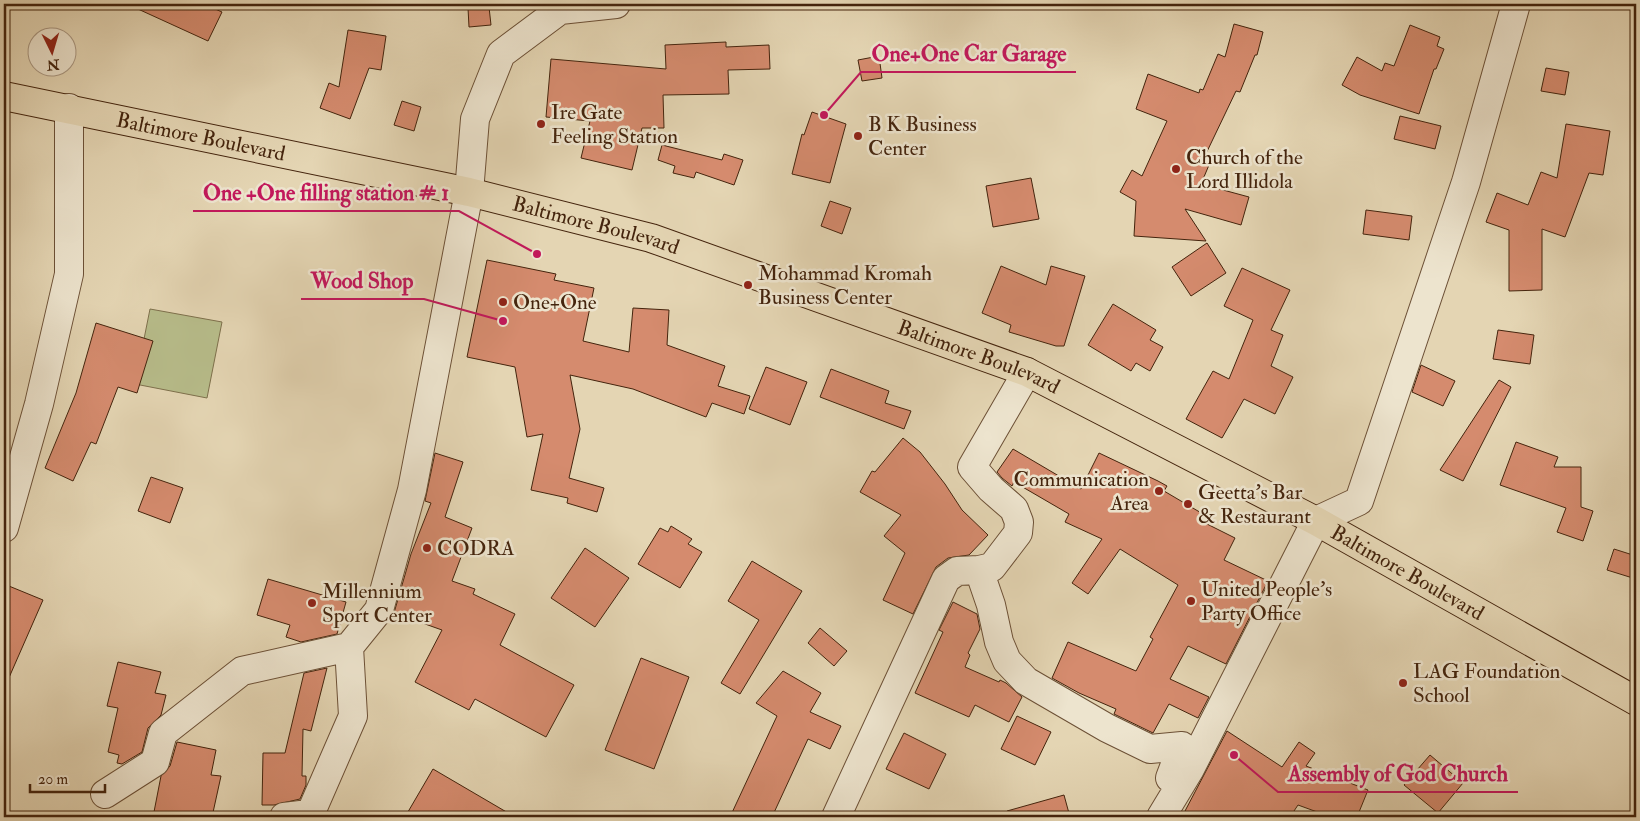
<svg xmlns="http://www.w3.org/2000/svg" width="1640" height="821" viewBox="0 0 1640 821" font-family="'IM FELL Double Pica',serif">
<rect width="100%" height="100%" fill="#e4d5b3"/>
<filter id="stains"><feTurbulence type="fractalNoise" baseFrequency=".004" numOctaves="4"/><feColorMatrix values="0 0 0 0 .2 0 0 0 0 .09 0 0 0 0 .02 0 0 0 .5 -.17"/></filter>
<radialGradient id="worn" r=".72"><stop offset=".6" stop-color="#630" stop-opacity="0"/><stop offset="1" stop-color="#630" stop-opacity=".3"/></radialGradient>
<path fill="#b7bc8a" stroke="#7e704c" d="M 150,309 L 222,322 L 207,398 L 135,384 Z"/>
<path fill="#d58b6e" stroke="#44240d" d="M 127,4 L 204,4 L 222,12 L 208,41 Z
M 489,7 L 491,25 L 469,27 L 468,8 Z
M 1234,24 L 1263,32 L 1257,55 L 1255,55 L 1240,92 L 1236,91 L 1202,162 L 1209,165 L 1201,184 L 1249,197 L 1241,225 L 1185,209 L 1206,241 L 1134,236 L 1136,201 L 1120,192 L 1132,170 L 1142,176 L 1167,121 L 1136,109 L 1148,74 L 1199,93 L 1200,89 L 1203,90 L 1218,54 L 1225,57 Z
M 1410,25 L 1440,37 L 1437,46 L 1444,49 L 1436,69 L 1434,69 L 1419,114 L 1360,95 L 1342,85 L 1357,57 L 1382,71 L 1385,63 L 1394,66 Z
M 348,30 L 386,36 L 381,70 L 369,68 L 350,119 L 320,108 L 329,83 L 339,87 Z
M 726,42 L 726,47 L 769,45 L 770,69 L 728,70 L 729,94 L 663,95 L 664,128 L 642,128 L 632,170 L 581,158 L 590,121 L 546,117 L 551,59 L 666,69 L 665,45 Z
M 879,56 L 882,78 L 862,81 L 858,60 Z
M 1546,68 L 1569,72 L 1565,95 L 1541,91 Z
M 402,101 L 421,107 L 414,131 L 394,125 Z
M 812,112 L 846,124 L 830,183 L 792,174 L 802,134 L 804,135 Z
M 1400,116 L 1441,126 L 1435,149 L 1394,139 Z
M 1566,124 L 1610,131 L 1603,175 L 1589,173 L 1565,237 L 1542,229 L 1542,290 L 1509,291 L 1509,230 L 1486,222 L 1497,193 L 1528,205 L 1541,172 L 1557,178 Z
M 662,145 L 722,160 L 724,154 L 743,160 L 734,185 L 696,172 L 694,178 L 673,173 L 675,166 L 658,160 Z
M 1031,178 L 1039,219 L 993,227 L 986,186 Z
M 830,201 L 851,208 L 842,234 L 821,226 Z
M 1366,210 L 1412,216 L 1409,240 L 1363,234 Z
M 1207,243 L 1226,273 L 1191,296 L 1172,267 Z
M 487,260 L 556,274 L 554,280 L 594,288 L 583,341 L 629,352 L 633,308 L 669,310 L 667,345 L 725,366 L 718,386 L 750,396 L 744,414 L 712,403 L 706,417 L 633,389 L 570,375 L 580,429 L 569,478 L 604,488 L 597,512 L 567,503 L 568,498 L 531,490 L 543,434 L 527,437 L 515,367 L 467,357 Z
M 1001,266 L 1046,285 L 1051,266 L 1085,276 L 1064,346 L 1056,346 L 1009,332 L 1011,325 L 982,313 Z
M 1242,268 L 1290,290 L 1271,330 L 1283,335 L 1271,366 L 1293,377 L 1275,414 L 1244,399 L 1222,438 L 1186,419 L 1213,371 L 1229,379 L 1253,320 L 1224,306 Z
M 1113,304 L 1156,330 L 1150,340 L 1163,347 L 1150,371 L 1136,363 L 1131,371 L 1088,345 Z
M 96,323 L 153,341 L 137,393 L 118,387 L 96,444 L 91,442 L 73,481 L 45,468 L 76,393 Z
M 1498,330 L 1534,335 L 1530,364 L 1493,359 Z
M 1421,365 L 1455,381 L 1443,406 L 1412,392 Z
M 766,367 L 807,382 L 790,425 L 749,409 Z
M 831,369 L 889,391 L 885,403 L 911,411 L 904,429 L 820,397 Z
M 1499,380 L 1511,387 L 1463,481 L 1440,470 Z
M 903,438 L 920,452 L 945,484 L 962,510 L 988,535 L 969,555 L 948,558 L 936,567 L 913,614 L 883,600 L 905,553 L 884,536 L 901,515 L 860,492 L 872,471 L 875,472 Z
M 1516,442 L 1558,457 L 1554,467 L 1581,467 L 1581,507 L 1593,511 L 1583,541 L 1557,532 L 1566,508 L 1500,485 Z
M 1013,449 L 1081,489 L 1099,453 L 1158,481 L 1167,486 L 1164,491 L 1203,514 L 1199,520 L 1235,538 L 1224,560 L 1268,581 L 1226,664 L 1188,646 L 1170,679 L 1209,697 L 1198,718 L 1169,704 L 1153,733 L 1114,714 L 1116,709 L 1079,693 L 1052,678 L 1068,642 L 1136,671 L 1153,639 L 1150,637 L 1178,585 L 1120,549 L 1088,594 L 1072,583 L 1102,539 L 1065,522 L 1069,514 L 1014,482 L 1012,486 L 1002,478 L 997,472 Z
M 435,453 L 463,462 L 445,517 L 472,528 L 452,581 L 475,589 L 473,594 L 515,614 L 500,645 L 574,685 L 546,737 L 475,699 L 469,710 L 415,682 L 442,630 L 394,613 L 411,554 L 431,503 L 425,501 Z
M 151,477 L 183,488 L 170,523 L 138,511 Z
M 671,526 L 692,539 L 688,544 L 702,552 L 680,588 L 638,564 L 660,528 L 668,532 Z
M 585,548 L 629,578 L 595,627 L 551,598 Z
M 1614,549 L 1636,556 L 1636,579 L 1607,570 Z
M 752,561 L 802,591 L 740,694 L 721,683 L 759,620 L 728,601 Z
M 268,579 L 346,602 L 337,634 L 301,642 L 286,637 L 290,625 L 257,615 Z
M 4,584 L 43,600 L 4,689 Z
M 953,602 L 977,614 L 980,629 L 968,653 L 970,655 L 965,667 L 999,682 L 1000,680 L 1006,683 L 1022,697 L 1009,722 L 975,705 L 969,717 L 915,693 L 943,632 L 939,630 Z
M 820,628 L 847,651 L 834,666 L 808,643 Z
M 641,658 L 689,677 L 654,769 L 605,750 Z
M 118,662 L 161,672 L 155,693 L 166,695 L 161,715 L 148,728 L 142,752 L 122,764 L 117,763 L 119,755 L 108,752 L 118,708 L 107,706 Z
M 327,668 L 311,731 L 303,729 L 302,776 L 306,776 L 306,785 L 300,799 L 274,805 L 262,805 L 263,753 L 285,753 L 304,673 Z
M 783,671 L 821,693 L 810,712 L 841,726 L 830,749 L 808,739 L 772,817 L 730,817 L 777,716 L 756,703 Z
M 1017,716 L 1051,732 L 1035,765 L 1001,749 Z
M 1227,731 L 1282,767 L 1299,742 L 1315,753 L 1306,766 L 1368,790 L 1357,817 L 1331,817 L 1298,805 L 1290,817 L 1196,817 L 1185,811 Z
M 904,733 L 946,754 L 929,789 L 886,769 Z
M 177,742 L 216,750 L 211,775 L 221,776 L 212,817 L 153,817 L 161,776 L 170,766 Z
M 1430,755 L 1463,783 L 1438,813 L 1404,785 Z
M 433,769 L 515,817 L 405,817 Z
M 1064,795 L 1070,817 L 1008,817 L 1007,811 Z"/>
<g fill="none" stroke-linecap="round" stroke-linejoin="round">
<defs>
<path id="minor" d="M 4,528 L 39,404 L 69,274 L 69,108
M 979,570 L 991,605 L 999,642 L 1007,661 L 1026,681 L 1107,728 L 1150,749 L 1182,746 L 1170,778
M 105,794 L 155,762 L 163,733 L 242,671 L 349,647
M 284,817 L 309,814 L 312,817
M 309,817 L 353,716 L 349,647 L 379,610 L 412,490 L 469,192 L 475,119 L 501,54 L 560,10 L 616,4
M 836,817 L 946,579 L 957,571 L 979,570 L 992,567 L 1018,533 L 1019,522 L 1014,509 L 991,489 L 972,467 L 1027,372
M 1161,817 L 1190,769 L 1316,521 L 1359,501 L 1466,182 L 1516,4"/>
<g id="trunk">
<path id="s1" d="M 4,96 L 469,192 L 651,238 L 1027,372 L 1316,521 L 1636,701"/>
</g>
</defs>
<use href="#minor" stroke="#6c5036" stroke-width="30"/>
<use href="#trunk" stroke="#44240d" stroke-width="30"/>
<use href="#minor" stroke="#ede4ce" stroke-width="28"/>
<use href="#trunk" stroke="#e4d5b3" stroke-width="28"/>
</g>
<g fill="#8f2418" stroke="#ede4ce" stroke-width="2">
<circle cx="541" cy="124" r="5"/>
<circle cx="858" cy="136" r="5"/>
<circle cx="1176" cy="169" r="5"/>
<circle cx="748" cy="285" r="5"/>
<circle cx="503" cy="302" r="5"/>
<circle cx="1159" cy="491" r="5"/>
<circle cx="1188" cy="504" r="5"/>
<circle cx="427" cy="548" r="5"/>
<circle cx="1191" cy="601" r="5"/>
<circle cx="312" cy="603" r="5"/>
<circle cx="1403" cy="683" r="5"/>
</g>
<g text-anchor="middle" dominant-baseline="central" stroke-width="5" stroke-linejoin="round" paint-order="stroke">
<g font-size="21" fill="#44240d" stroke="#ede4ce" text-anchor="start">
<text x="551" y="112">Ire Gate<tspan x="551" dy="24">Feeling Station</tspan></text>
<text x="868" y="124">B K Business<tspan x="868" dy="24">Center</tspan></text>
<text x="1186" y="157">Church of the<tspan x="1186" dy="24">Lord Illidola</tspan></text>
<text x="758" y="273">Mohammad Kromah<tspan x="758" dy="24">Business Center</tspan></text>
<text x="513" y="302">One+One</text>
<text x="1149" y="479" text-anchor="end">Communication<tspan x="1149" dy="24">Area</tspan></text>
<text x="1198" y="492">Geetta's Bar<tspan x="1198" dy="24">&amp; Restaurant</tspan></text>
<text x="437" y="548">CODRA</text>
<text x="1201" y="589">United People's<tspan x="1201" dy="24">Party Office</tspan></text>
<text x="322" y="591">Millennium<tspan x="322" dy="24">Sport Center</tspan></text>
<text x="1413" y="671">LAG Foundation<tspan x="1413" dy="24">School</tspan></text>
</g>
<g font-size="21" fill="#44240d" stroke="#ede4ce">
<text stroke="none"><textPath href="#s1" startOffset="201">Baltimore Boulevard</textPath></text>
<text stroke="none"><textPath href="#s1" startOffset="606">Baltimore Boulevard</textPath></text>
<text stroke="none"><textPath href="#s1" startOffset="1011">Baltimore Boulevard</textPath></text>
<text stroke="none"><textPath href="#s1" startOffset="1492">Baltimore Boulevard</textPath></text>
</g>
</g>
<path fill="none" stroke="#c2185b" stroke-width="2" d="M824 115L861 72H1076M537 254L459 211H193M503 321L424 299H301M1234 755L1278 792H1518"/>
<g fill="#c2185b" stroke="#ede4ce" stroke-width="2">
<circle cx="824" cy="115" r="5"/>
<circle cx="537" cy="254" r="5"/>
<circle cx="503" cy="321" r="5"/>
<circle cx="1234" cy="755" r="5"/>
</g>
<g font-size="22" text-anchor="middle" font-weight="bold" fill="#c2185b" stroke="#ede4ce" stroke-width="5" stroke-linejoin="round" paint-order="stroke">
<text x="969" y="61">One+One Car Garage</text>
<text x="326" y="200">One +One filling station # 1</text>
<text x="362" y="288">Wood Shop</text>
<text x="1398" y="781">Assembly of God Church</text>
</g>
<rect width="1640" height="821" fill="none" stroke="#e4d5b3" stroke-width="20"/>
<rect x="5" y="5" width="1630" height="811" fill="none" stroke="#44240d" stroke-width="2.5"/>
<rect x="10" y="10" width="1620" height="801" fill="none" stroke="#44240d"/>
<g transform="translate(52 52) rotate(175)"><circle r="24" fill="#ede4ce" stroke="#a99781"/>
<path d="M0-4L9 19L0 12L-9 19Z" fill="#8f2418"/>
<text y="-8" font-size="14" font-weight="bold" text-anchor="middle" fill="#44240d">N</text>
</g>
<path d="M30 784v8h75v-8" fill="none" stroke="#44240d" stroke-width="2.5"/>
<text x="38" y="784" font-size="15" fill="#44240d" stroke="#ede4ce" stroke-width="4" paint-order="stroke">20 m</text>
<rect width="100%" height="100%" filter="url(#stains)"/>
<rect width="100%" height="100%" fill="url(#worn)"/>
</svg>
